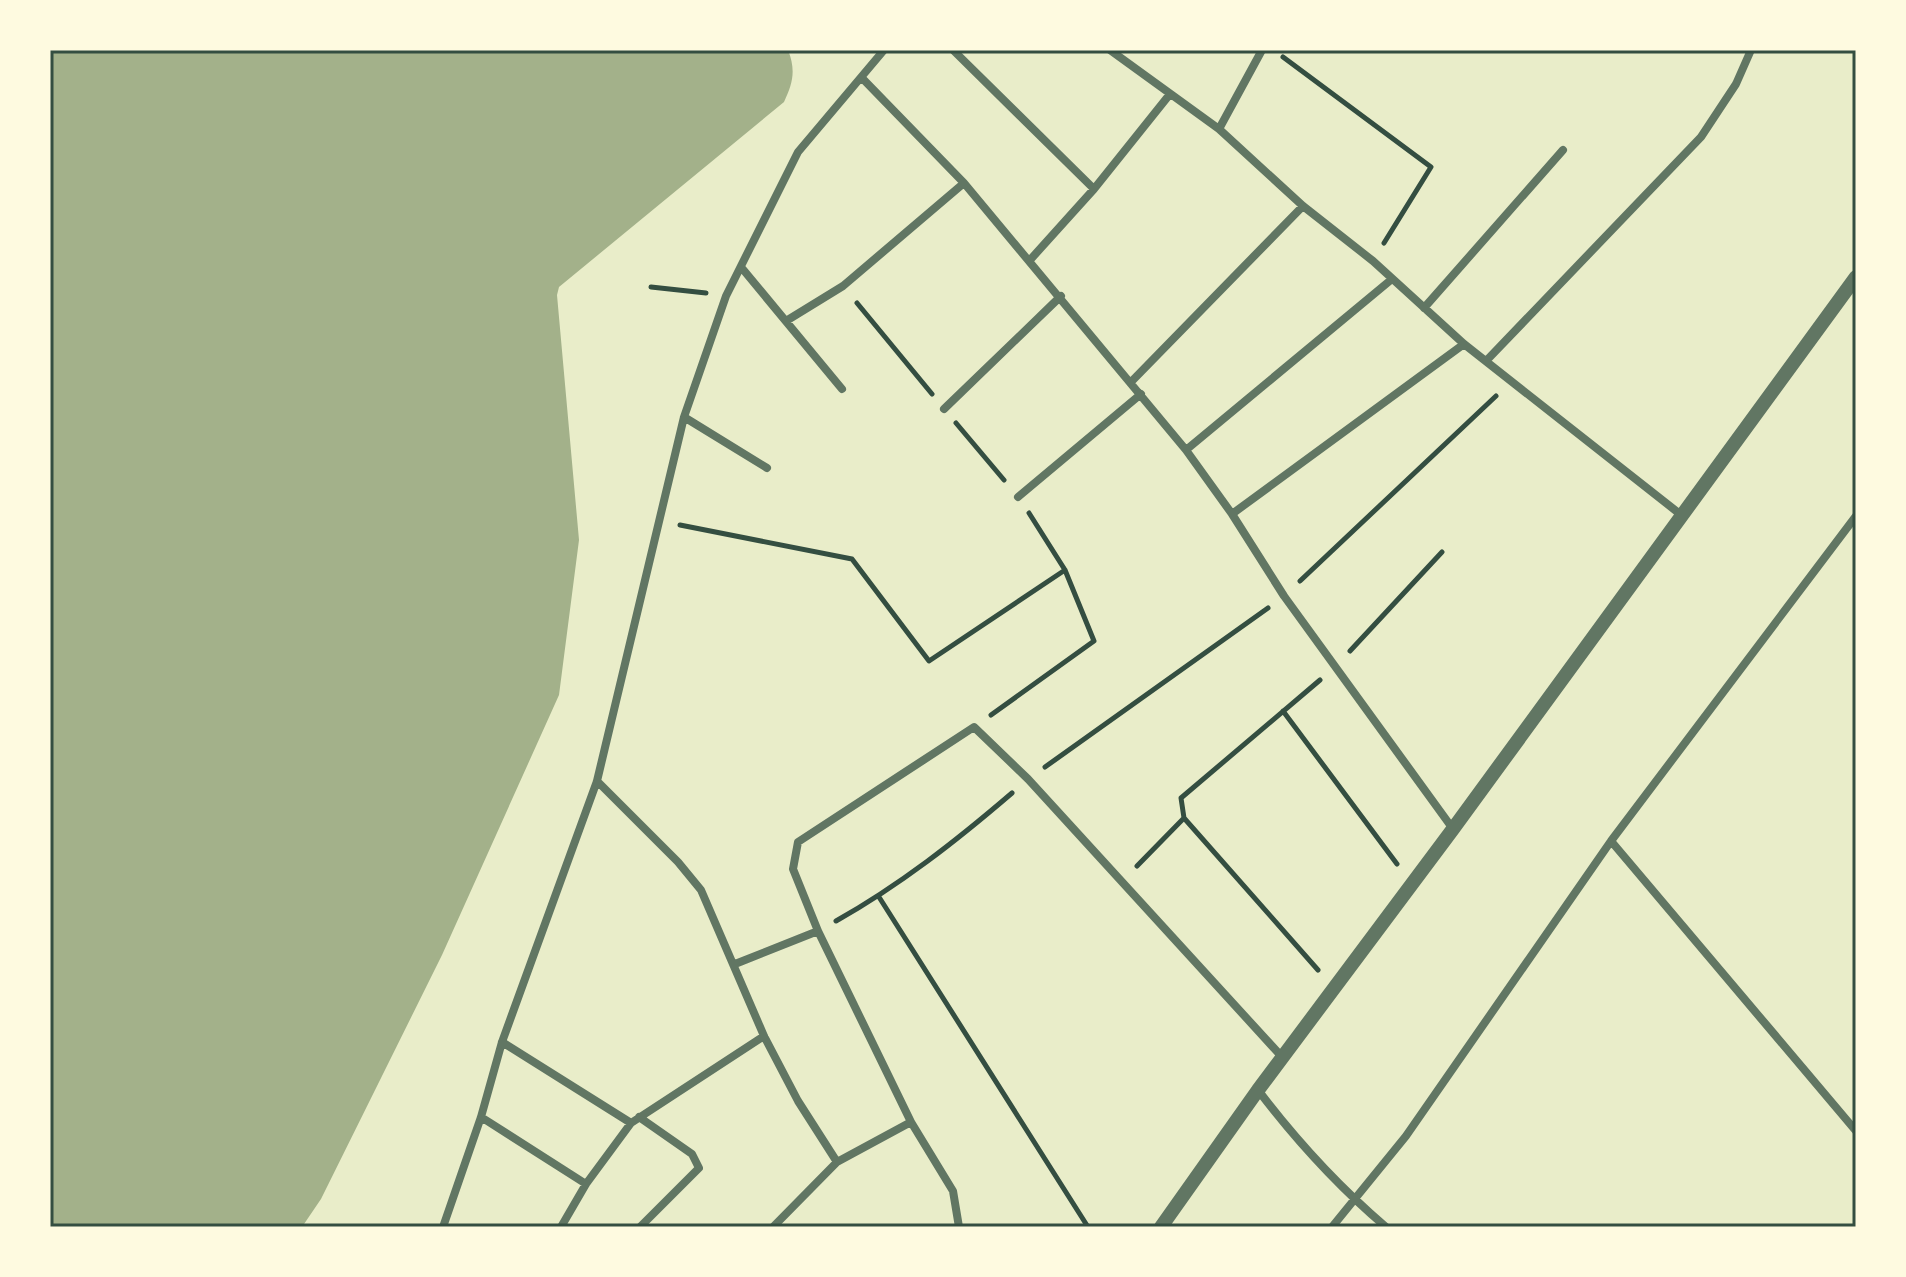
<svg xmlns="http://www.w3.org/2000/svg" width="1906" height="1277" viewBox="0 0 1906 1277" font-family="Overpass,sans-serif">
<rect width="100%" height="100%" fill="#e9edc9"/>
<path fill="#a3b18a" d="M 50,50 L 788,50 C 796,70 793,83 784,102 L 559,287 L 557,295 L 579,540 L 559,695 L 442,955 L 321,1199 L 302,1227 L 50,1227 Z"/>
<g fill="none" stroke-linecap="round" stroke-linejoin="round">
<path stroke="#344e41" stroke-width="5" d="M 1283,57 L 1431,167 L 1384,243
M 651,287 L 706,293
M 857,303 L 932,394
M 956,423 L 1004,480
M 680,525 L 852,559 L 929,661 L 1065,570
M 1300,581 L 1496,396
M 1350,651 L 1442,552
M 1283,711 L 1397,864
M 991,715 L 1094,641 L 1065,570 L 1029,513
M 1045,767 L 1268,608
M 1137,866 L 1184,818
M 879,897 L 1088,1227
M 836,921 C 900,885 956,841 1012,793
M 1318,970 L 1184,818 L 1181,798 L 1320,680"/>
<path stroke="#617663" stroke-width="8" d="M 953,50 L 1094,189
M 1110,50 L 1219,129 L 1303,206 L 1373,261 L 1464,344 L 1680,514
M 862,78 L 964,183 L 1186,450 L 1232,514 L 1284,596 L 1453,829
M 1219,129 L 1262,50
M 1030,260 L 1094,189 L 1170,94
M 741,267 L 842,389
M 1424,308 L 1563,150
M 786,321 L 843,286 L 964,183
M 1487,360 L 1701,137 L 1736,84 L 1751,50
M 1131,382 L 1303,206
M 944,409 L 1061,296
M 684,417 L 767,468
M 1186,450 L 1392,279
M 1018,497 L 1141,394
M 1232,514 L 1464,344
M 597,781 L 678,862 L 701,890 L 764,1036 L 798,1101 L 837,1162
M 1611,841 L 1856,1131
M 735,964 L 818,931
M 502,1042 L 631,1123
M 1258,1090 C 1296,1140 1338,1186 1386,1227
M 481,1117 L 586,1184
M 639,1117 L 692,1154 L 699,1168 L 640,1227
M 443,1227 L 481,1117 L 502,1042 L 597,781 L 684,417 L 726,296 L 798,152 L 884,50
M 561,1227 L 586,1184 L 631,1123 L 764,1036
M 773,1227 L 837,1162 L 911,1122
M 959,1227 L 953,1191 L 911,1122 L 818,931 L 793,869 L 798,842 L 974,727 L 1028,779 L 1283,1058
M 1332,1227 L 1406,1136 L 1611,841 L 1856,516"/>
<path stroke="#617663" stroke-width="14" d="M 1161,1227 L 1258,1090 L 1453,829 L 1856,277"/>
</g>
<rect width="1906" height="1277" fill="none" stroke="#fefae0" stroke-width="104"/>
<rect x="52" y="52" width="1802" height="1173" fill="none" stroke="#344e41" stroke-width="3"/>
</svg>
